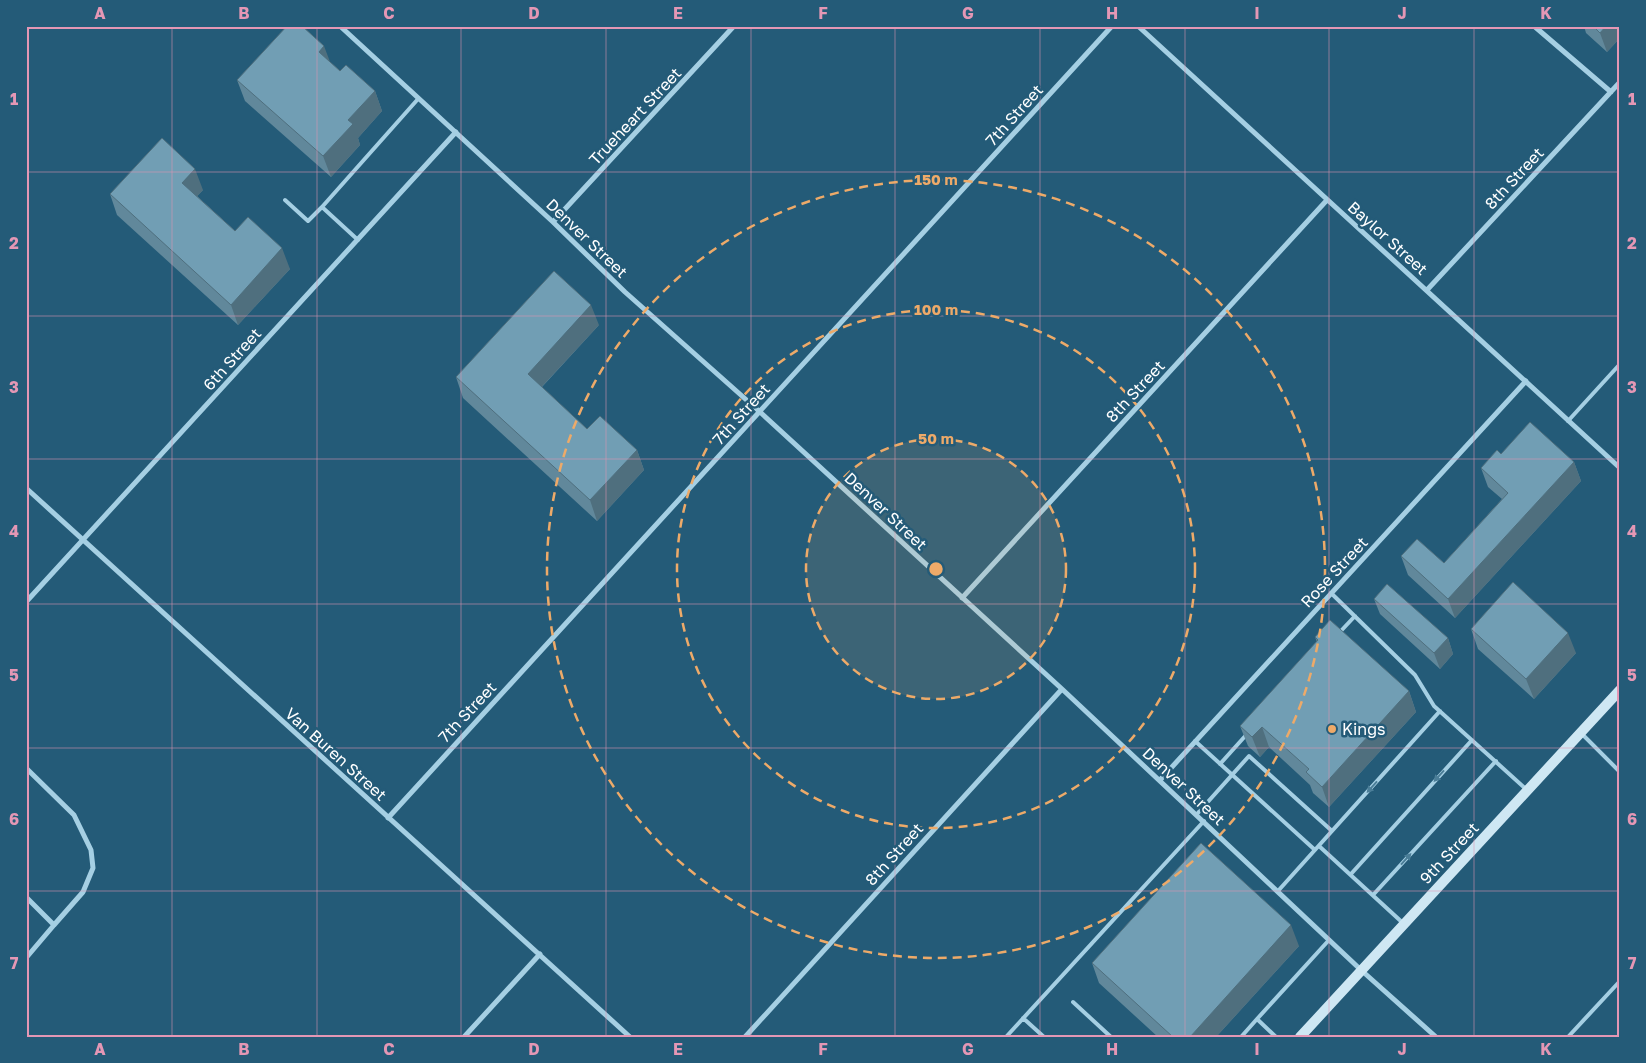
<svg xmlns="http://www.w3.org/2000/svg" width="1646" height="1063" viewBox="0 0 1646 1063" font-family="'Golos Text',sans-serif">
<rect width="100%" height="100%" fill="#245b78"/>
<g fill="none" stroke-linecap="round" stroke-linejoin="round">
<path stroke="#a5cfe3" stroke-width="4" d="M 285,200 L 308,221 L 322,207
M 358,240 L 322,207 L 418,99
M 1568,421 L 1620,364
M 1331,593 L 1415,675 L 1434,706 L 1527,790
M 1339,633 L 1355,616
M 1582,734 L 1620,772
M 1195,741 L 1315,850
M 1220,764 L 1247,734
M 1197,814 L 1249,756 L 1332,831
M 1319,846 L 1404,924
M 1351,874 L 1472,740
M 1278,891 L 1440,711
M 1373,895 L 1496,761
M 1073,1002 L 1111,1037
M 1023,1018 L 1044,1037
M 1257,1019 L 1329,940
M 1006,1037 L 1204,821
M 1241,1037 L 1257,1019 L 1276,1037
M 1568,1037 L 1620,981"/>
<path stroke="#a5cfe3" stroke-width="5" d="M 340,26 L 553,222 L 625,292 L 760,412 L 1062,689 L 1361,970 L 1436,1037
M 1138,26 L 1620,468
M 1534,26 L 1611,92
M 553,222 L 734,26
M 1427,290 L 1620,82
M 26,488 L 630,1037
M 962,598 L 1327,200
M 26,602 L 456,132
M 26,768 L 74,815 L 91,850 L 93,868 L 83,892 L 54,925
M 1160,780 L 1526,381
M 388,818 L 1112,26
M 26,897 L 54,925 L 26,958
M 464,1037 L 540,954
M 745,1037 L 1062,689"/>
<path stroke="#cee7f3" stroke-width="10" d="M 1300,1037 L 1620,690"/>
</g>
<path fill="#61889b" d="M 1584,26 L 1620,26 L 1620,38 L 1607,52 L 1586,33 Z
M 329,61 L 340,71 L 375,91 L 382,111 L 358,138 L 360,145 L 331,177 L 245,101 L 237,80 Z
M 203,190 L 197,196 L 235,231 L 290,269 L 238,325 L 117,215 L 110,194 Z
M 599,325 L 542,387 L 587,429 L 637,450 L 644,470 L 597,521 L 463,398 L 456,377 Z
M 1501,454 L 1574,462 L 1581,481 L 1455,618 L 1408,575 L 1401,556 L 1444,563 L 1502,499 L 1488,487 L 1481,468 Z
M 1374,599 L 1448,638 L 1453,654 L 1440,669 L 1380,614 Z
M 1471,629 L 1576,653 L 1534,699 L 1478,649 Z
M 1315,637 L 1409,691 L 1416,712 L 1329,807 L 1313,793 L 1310,785 L 1269,747 L 1260,757 L 1248,746 L 1240,726 L 1317,642 Z
M 1299,946 L 1216,1037 L 1158,1037 L 1099,983 L 1092,963 Z"/>
<path fill="#4f6f7e" d="M 1606,26 L 1620,26 L 1620,38 L 1607,52 L 1600,33 Z
M 324,46 L 332,67 L 319,52 Z
M 375,91 L 382,111 L 358,138 L 360,145 L 331,177 L 323,156 L 348,120 Z
M 195,169 L 203,190 L 190,204 L 182,183 Z
M 282,248 L 290,269 L 238,325 L 231,305 Z
M 591,305 L 599,325 L 535,394 L 528,374 Z
M 637,450 L 644,470 L 597,521 L 590,500 Z
M 1574,462 L 1581,481 L 1455,618 L 1448,599 Z
M 1568,633 L 1576,653 L 1534,699 L 1526,679 Z
M 1448,638 L 1453,654 L 1440,669 L 1434,653 Z
M 1409,691 L 1416,712 L 1329,807 L 1322,787 Z
M 1262,727 L 1269,747 L 1260,757 L 1252,737 Z
M 1291,925 L 1299,946 L 1216,1037 L 1190,1037 Z"/>
<path fill="#719eb4" stroke="#4f6f7e" d="M 287,26 L 302,26 L 324,46 L 319,52 L 340,71 L 346,65 L 375,91 L 348,120 L 353,124 L 323,156 L 237,80 Z
M 1593,26 L 1606,26 L 1600,33 Z
M 162,138 L 195,169 L 182,183 L 235,231 L 248,217 L 282,248 L 231,305 L 110,194 Z
M 554,271 L 591,305 L 528,374 L 587,429 L 600,416 L 637,450 L 590,500 L 456,377 Z
M 1530,422 L 1574,462 L 1448,599 L 1401,556 L 1417,539 L 1444,563 L 1508,493 L 1481,468 L 1497,450 L 1501,454 Z
M 1513,582 L 1568,633 L 1526,679 L 1471,629 Z
M 1387,584 L 1448,638 L 1434,653 L 1374,599 Z
M 1330,620 L 1409,691 L 1322,787 L 1306,772 L 1309,769 L 1262,727 L 1252,737 L 1240,726 L 1318,640 L 1315,637 Z
M 1201,843 L 1291,925 L 1190,1037 L 1173,1037 L 1092,963 Z"/>
<defs><path id="oneway-solid" d="M-6-.8H1V-3.2L6.5 0L1 3.2V.8H-6Z" transform="scale(1.25)"/></defs>
<g fill="#4b7e98">
<use href="#oneway-solid" transform="translate(1439 776) rotate(132)"/>
<use href="#oneway-solid" transform="translate(1372 787) rotate(132)"/>
<use href="#oneway-solid" transform="translate(1406 859) rotate(-48)"/>
</g>
<path fill="none" stroke="#e497b5" stroke-width="1" stroke-opacity="0.55" d="M 172,26 L 172,1037M 317,26 L 317,1037M 461,26 L 461,1037M 606,26 L 606,1037M 751,26 L 751,1037M 895,26 L 895,1037M 1040,26 L 1040,1037M 1185,26 L 1185,1037M 1329,26 L 1329,1037M 1474,26 L 1474,1037M 26,172 L 1620,172M 26,316 L 1620,316M 26,459 L 1620,459M 26,604 L 1620,604M 26,748 L 1620,748M 26,891 L 1620,891"/>
<circle cx="936" cy="569" r="130" fill="#edaa69" fill-opacity=".12"/>
<g fill="none" stroke="#edaa69" stroke-width="2.5" stroke-dasharray="9 6">
<circle cx="936" cy="569" r="130"/>
<circle cx="936" cy="569" r="259"/>
<circle cx="936" cy="569" r="389"/>
</g>
<circle fill="#edaa69" stroke="#245b78" stroke-width="2" cx="1332" cy="729" r="5"/>
<g text-anchor="middle" dominant-baseline="central" stroke-width="5" stroke-linejoin="round" paint-order="stroke">
<g font-size="16" fill="#fff" stroke="#245b78">
<text transform="translate(1014 115) rotate(-48)">7th Street</text>
<text transform="translate(635 116) rotate(-47)">Trueheart Street</text>
<text transform="translate(1514 178) rotate(-47)">8th Street</text>
<text transform="translate(587 238) rotate(44)">Denver Street</text>
<text transform="translate(1388 238) rotate(42)">Baylor Street</text>
<text transform="translate(232 359) rotate(-48)">6th Street</text>
<text transform="translate(1135 391) rotate(-47)">8th Street</text>
<text transform="translate(741 414) rotate(-48)">7th Street</text>
<text transform="translate(886 511) rotate(43)">Denver Street</text>
<text transform="translate(1334 572) rotate(-47)">Rose Street</text>
<text transform="translate(467 712) rotate(-47)">7th Street</text>
<text transform="translate(336 754) rotate(42)">Van Buren Street</text>
<text transform="translate(1184 786) rotate(43)">Denver Street</text>
<text transform="translate(1449 853) rotate(-47)">9th Street</text>
<text transform="translate(894 854) rotate(-48)">8th Street</text>
</g>
<g font-size="16" fill="#fff" stroke="#245b78" text-anchor="start">
<text x="1342" y="729">Kings</text>
</g>
</g>
<circle cx="936" cy="569" r="8" fill="#edaa69" stroke="#245b78" stroke-width="2.5"/>
<g font-size="15" text-anchor="middle" font-weight="bold" fill="#edaa69" stroke="#245b78" stroke-width="5" stroke-linejoin="round" paint-order="stroke">
<text x="936" y="185">150 m</text>
<text x="936" y="315">100 m</text>
<text x="936" y="444">50 m</text>
</g>
<rect width="1646" height="1063" fill="none" stroke="#245b78" stroke-width="55"/>
<rect x="28" y="28" width="1590" height="1008" fill="none" stroke="#e497b5" stroke-width="2"/>
<g font-size="16" text-anchor="middle" font-weight="bold" fill="#e497b5">
<text x="100" y="19">A</text>
<text x="244" y="19">B</text>
<text x="389" y="19">C</text>
<text x="534" y="19">D</text>
<text x="678" y="19">E</text>
<text x="823" y="19">F</text>
<text x="968" y="19">G</text>
<text x="1112" y="19">H</text>
<text x="1257" y="19">I</text>
<text x="1402" y="19">J</text>
<text x="1546" y="19">K</text>
<text x="14" y="105">1</text>
<text x="1632" y="105">1</text>
<text x="14" y="249">2</text>
<text x="1632" y="249">2</text>
<text x="14" y="393">3</text>
<text x="1632" y="393">3</text>
<text x="14" y="537">4</text>
<text x="1632" y="537">4</text>
<text x="14" y="681">5</text>
<text x="1632" y="681">5</text>
<text x="14" y="825">6</text>
<text x="1632" y="825">6</text>
<text x="14" y="969">7</text>
<text x="1632" y="969">7</text>
<text x="100" y="1055">A</text>
<text x="244" y="1055">B</text>
<text x="389" y="1055">C</text>
<text x="534" y="1055">D</text>
<text x="678" y="1055">E</text>
<text x="823" y="1055">F</text>
<text x="968" y="1055">G</text>
<text x="1112" y="1055">H</text>
<text x="1257" y="1055">I</text>
<text x="1402" y="1055">J</text>
<text x="1546" y="1055">K</text>
</g>
</svg>
